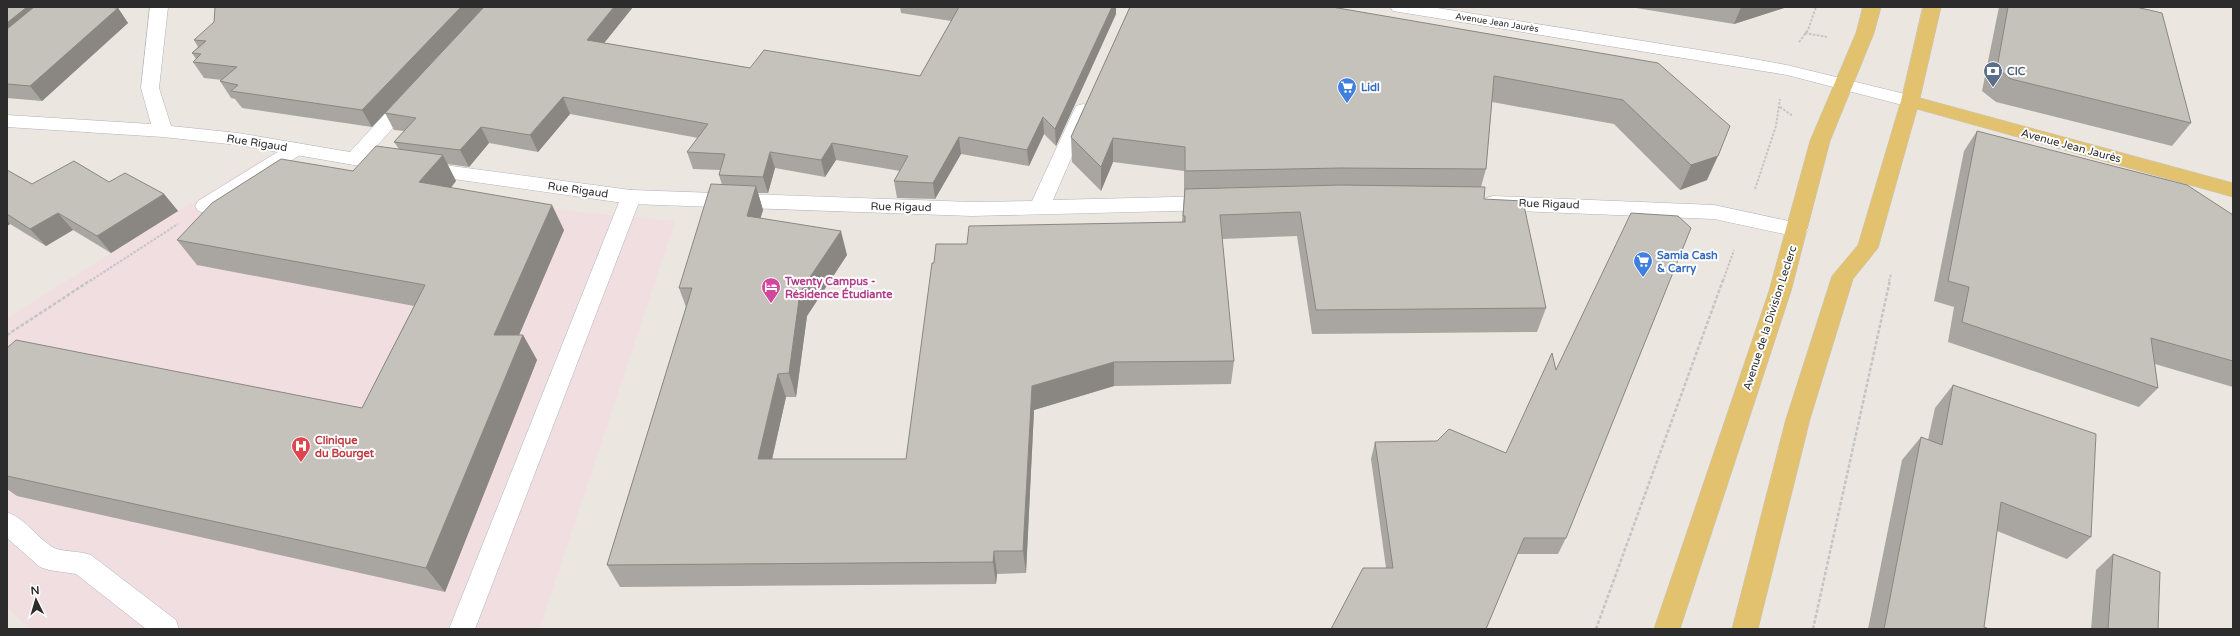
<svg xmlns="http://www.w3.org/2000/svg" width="2240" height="636" viewBox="0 0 2240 636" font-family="'Varela Round',sans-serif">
<rect width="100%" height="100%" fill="#ece6e0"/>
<path fill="#f1dee0" d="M 261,160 L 567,211 L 675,221 L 539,629 L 30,629 L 7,607 L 7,318 Z"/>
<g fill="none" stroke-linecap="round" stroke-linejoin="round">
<defs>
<path id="service" d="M 296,143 L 303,145 L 306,149 L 303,153 L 212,211 L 205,213 L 198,211 L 195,206 L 198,201 L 289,145 Z
M 631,190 L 638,192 L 641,197 L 475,629 L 449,629 L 621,197 L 624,192 Z
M 7,512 C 26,519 37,538 54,548 C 63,552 81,551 91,555 L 176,620 L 179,629 L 146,629 L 76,574 L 49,570 L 40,567 L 7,538 Z"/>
<path id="minor" d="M 150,7 L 168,7 L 159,88 L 171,126 L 238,133 L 350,152 L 402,95 L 409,93 L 416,95 L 418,99 L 369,155 L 631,190 L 972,202 L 1032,201 L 1074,110 L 1076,106 L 1083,104 L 1090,106 L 1092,110 L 1053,200 L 1213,196 L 1220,198 L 1223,203 L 1220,208 L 1213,210 L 972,216 L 631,204 L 354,165 L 238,145 L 163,137 L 7,127 L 7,115 L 151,124 L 141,88 Z
M 1493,196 L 1714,205 L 1798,223 L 1805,225 L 1808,230 L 1805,235 L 1798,237 L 1714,219 L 1493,210 L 1486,208 L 1483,203 L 1486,198 Z"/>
<path id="secondary" d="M 1390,7 L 1431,7 L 1737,56 L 1787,65 L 1917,97 L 1919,101 L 1917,105 L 1910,107 L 1787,75 L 1399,12 L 1393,11 Z"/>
<path id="primary" d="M 1863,7 L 1881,7 L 1874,33 L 1830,141 L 1791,291 L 1680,629 L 1654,629 L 1769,291 L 1810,141 L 1856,33 Z
M 1923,7 L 1941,7 L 1920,98 L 2233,183 L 2233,197 L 1917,109 L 1878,248 L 1853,279 L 1810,419 L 1758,629 L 1732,629 L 1786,419 L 1832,276 L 1858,245 L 1901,101 Z"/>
</defs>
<use href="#service" stroke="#b0b2bb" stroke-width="1"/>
<use href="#minor" stroke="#b0b2bb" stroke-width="1"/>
<use href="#secondary" stroke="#b0b2bb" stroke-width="1"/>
<use href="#primary" stroke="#c4c4c4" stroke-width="1"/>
<path stroke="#c4c4c4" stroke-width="2" stroke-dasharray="2.5 1.5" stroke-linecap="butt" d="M 1805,33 L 1827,37
M 1799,42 L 1808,30 L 1816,7
M 1780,107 L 1793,116
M 1755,189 L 1776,126 L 1780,99
M 90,281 L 178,224
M 1723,281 L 1734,250
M 1889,281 L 1891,274"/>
<path stroke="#c4c4c4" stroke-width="2.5" stroke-dasharray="3.5 2" stroke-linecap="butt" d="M 7,335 L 91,280
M 1596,629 L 1723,280
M 1813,629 L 1890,280"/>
<use href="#service" fill="#fff" fill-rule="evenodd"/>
<use href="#minor" fill="#fff" fill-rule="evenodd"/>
<use href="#secondary" fill="#fff" fill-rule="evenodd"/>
<use href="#primary" fill="#e2c26f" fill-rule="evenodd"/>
</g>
<path fill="#a9a6a1" d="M 7,7 L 118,8 L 128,23 L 42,101 L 7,98 Z
M 484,7 L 372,127 L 242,108 L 235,99 L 231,98 L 220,81 L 222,80 L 204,78 L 193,62 L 196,59 L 192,53 L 198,47 L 194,40 Z
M 484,7 L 633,7 L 604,43 L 750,68 L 920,76 L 951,21 L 901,13 L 900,7 L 1116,7 L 1116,14 L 1056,146 L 1044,134 L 1029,166 L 961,154 L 935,199 L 897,198 L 894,181 L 900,171 L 836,160 L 825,177 L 775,168 L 768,193 L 758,193 L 763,210 L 760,218 L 847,255 L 807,316 L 796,397 L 786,397 L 772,459 L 906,459 L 934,263 L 967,244 L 1182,222 L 1184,196 L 1184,171 L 1113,162 L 1101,191 L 1072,162 L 1071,137 L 1130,7 L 1658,63 L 1707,180 L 1680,190 L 1614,124 L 1492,102 L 1486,169 L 1481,187 L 1484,199 L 1546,308 L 1537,332 L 1312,334 L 1297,236 L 1222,239 L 1234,361 L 1231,384 L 1114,386 L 1034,410 L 1026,573 L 997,574 L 996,584 L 620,587 L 607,565 L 686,307 L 679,288 L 722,185 L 719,175 L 720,170 L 693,169 L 687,152 L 698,138 L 570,114 L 538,152 L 489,143 L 469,167 L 447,164 L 456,181 L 451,188 L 564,230 L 519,335 L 523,335 L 537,360 L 445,592 L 17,496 L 7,489 L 7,348 L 362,408 L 414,306 L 197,265 L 177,240 L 353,171 L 399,149 L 394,142 L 404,131 L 394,130 L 385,113 Z
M 1630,7 L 1787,7 L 1734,24 Z
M 1999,7 L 2136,7 L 2191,123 L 2172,146 L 1996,102 L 1982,91 Z
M 1977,131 L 2233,215 L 2233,387 L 2155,364 L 2158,388 L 2139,407 L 1948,342 L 1954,307 L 1934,301 L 1964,151 Z
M 7,170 L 32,184 L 109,182 L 164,194 L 178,211 L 111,253 L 73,230 L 46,246 L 10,224 L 7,226 Z
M 1953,385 L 2091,537 L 2067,559 L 1997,531 L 1984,627 L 1989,629 L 1868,629 L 1902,460 L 1921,437 L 1928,440 L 1935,408 Z
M 1437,441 L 1566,538 L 1558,554 L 1517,554 L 1486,629 L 1386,568 L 1371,459 L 1375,442 Z
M 2113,554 L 2158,629 L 2091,629 L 2096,570 Z"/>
<path fill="#8a8783" d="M 27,7 L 61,7 L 7,28 L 7,23 Z
M 461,7 L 484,7 L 372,127 L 362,110 Z
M 614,7 L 633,7 L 593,57 L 587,40 Z
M 1112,7 L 1116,7 L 1116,14 L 1056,146 L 1055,129 Z
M 1741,7 L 1787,7 L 1734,24 Z
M 118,8 L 128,23 L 42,101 L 30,86 Z
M 563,97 L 570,114 L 538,152 L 530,135 Z
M 1043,117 L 1044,134 L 1029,166 L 1027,150 Z
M 481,127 L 489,143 L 469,167 L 460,150 Z
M 959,137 L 961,154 L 935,199 L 933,183 Z
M 1113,138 L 1113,162 L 1101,191 L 1101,167 Z
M 832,143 L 836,160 L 825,177 L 821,160 Z
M 770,152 L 775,168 L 768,193 L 763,177 Z
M 443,155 L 456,181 L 433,208 L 419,182 Z
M 1718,156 L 1707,180 L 1680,190 L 1691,165 Z
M 756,186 L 763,210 L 754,240 L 747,216 Z
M 164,194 L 178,211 L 111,253 L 97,236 Z
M 552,205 L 564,230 L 508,361 L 494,335 Z
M 58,213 L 73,230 L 46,246 L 30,229 Z
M 7,220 L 10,224 L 7,226 Z
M 841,231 L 847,255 L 807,316 L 796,397 L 789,373 L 800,292 Z
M 523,335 L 537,360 L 445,592 L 426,568 Z
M 1114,362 L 1114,386 L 1034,410 L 1026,573 L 1023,551 L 1032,386 Z
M 778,374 L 786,397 L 767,482 L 758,459 Z
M 994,551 L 997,574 L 996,584 L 993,562 Z"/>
<path fill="#c5c1bb" stroke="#8a8783" d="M 7,7 L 27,7 L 7,23 Z
M 34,7 L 104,7 L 118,8 L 30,86 L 7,84 L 7,29 Z
M 215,7 L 461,7 L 362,110 L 231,91 L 238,85 L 220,81 L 237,67 L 193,62 L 201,54 L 192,53 L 206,41 L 194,40 L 214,22 Z
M 484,7 L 614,7 L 587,40 L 750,68 L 764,50 L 920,76 L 959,7 L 1112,7 L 1055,129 L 1043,117 L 1027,150 L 959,137 L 933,183 L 894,181 L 908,156 L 832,143 L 821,160 L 770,152 L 763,177 L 719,175 L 725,154 L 687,152 L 708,124 L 563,97 L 530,135 L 481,127 L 460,150 L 394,142 L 416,118 L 385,113 Z
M 1130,7 L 1332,7 L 1658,63 L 1730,126 L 1718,156 L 1691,165 L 1623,100 L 1494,76 L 1486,169 L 1341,168 L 1185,171 L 1185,147 L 1113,138 L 1101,167 L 1071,137 Z
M 2008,7 L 2136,7 L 2162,13 L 2191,123 L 2011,79 L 1997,68 Z
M 1977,131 L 2187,185 L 2233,215 L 2233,361 L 2151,338 L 2158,388 L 1962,322 L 1969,287 L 1948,281 Z
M 376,146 L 443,155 L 419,182 L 552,205 L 494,335 L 523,335 L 426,568 L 7,476 L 7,348 L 16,340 L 362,408 L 425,285 L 177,240 L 212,203 L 281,159 L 353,171 Z
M 74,161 L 109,182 L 125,173 L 164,194 L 97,236 L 58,213 L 30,229 L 7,214 L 7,170 L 32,184 Z
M 711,184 L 756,186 L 747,216 L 841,231 L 800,292 L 789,373 L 778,374 L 758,459 L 906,459 L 932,263 L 934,263 L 936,244 L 967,244 L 969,226 L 1185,222 L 1185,216 L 1183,216 L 1185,189 L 1341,185 L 1485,187 L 1484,199 L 1523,201 L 1546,308 L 1316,310 L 1300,212 L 1220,215 L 1234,361 L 1114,362 L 1032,386 L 1023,551 L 994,551 L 993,562 L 607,565 L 692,288 L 679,288 Z
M 1631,213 L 1678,216 L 1691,228 L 1566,538 L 1524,538 L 1486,629 L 1331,629 L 1363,568 L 1393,568 L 1375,442 L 1437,441 L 1449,429 L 1506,453 L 1552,353 L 1556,370 Z
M 1953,385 L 2096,434 L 2091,537 L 2001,502 L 1984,627 L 1989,629 L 1884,629 L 1921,437 L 1942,445 Z
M 2113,554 L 2160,572 L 2158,629 L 2108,629 Z"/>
<defs>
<symbol id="bank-pin" viewBox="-11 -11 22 30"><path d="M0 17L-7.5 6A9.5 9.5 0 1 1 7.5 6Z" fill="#5c6f8a" stroke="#fff"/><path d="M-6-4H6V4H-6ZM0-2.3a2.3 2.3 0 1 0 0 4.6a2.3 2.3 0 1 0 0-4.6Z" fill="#fff"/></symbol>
<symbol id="supermarket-pin" viewBox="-11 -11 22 30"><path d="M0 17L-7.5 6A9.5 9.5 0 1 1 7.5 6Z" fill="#3f7fe0" stroke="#fff"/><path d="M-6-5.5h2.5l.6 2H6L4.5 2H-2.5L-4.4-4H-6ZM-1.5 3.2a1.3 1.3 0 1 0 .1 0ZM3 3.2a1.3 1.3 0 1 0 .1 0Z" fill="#fff"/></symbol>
<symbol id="hotel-pin" viewBox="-11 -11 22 30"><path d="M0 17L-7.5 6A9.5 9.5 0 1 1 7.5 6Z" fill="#d1479c" stroke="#fff"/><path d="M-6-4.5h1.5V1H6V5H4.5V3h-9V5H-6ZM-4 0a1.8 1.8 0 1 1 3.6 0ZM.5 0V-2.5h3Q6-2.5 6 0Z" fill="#fff"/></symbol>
<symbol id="hospital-pin" viewBox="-11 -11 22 30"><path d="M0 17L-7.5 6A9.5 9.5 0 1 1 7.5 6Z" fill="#e0444e" stroke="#fff"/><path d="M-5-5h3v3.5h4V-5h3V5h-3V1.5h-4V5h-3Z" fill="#fff"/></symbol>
</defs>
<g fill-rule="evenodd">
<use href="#bank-pin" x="1982" y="60" width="22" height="30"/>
<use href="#supermarket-pin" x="1336" y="76" width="22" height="30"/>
<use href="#supermarket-pin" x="1632" y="250" width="22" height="30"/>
<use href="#hotel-pin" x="760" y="276" width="22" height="30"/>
<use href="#hospital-pin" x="290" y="435" width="22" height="30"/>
</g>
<g text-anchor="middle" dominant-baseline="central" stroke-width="4" stroke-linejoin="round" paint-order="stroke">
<g font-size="9" fill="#2c2c2c" stroke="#fff">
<text transform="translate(1497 23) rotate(9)">Avenue Jean Jaurès</text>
</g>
<g font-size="11" font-weight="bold" fill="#4e5e75" stroke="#fff" text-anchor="start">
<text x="2007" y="71">CIC</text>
</g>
<g font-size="11" font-weight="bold" fill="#366cbe" stroke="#fff" text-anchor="start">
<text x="1361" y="87">Lidl</text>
<text x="1657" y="255">Samia Cash<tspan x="1657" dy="13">&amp; Carry</tspan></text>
</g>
<g font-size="11" fill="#2c2c2c" stroke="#fff">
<text transform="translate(257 143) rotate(9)">Rue Rigaud</text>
<text transform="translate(2071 146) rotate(15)">Avenue Jean Jaurès</text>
<text transform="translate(578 190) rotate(8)">Rue Rigaud</text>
<text transform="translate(1549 204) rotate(2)">Rue Rigaud</text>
<text transform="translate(901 207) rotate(1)">Rue Rigaud</text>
<text transform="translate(1770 318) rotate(-72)">Avenue de la Division Leclerc</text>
</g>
<g font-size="11" font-weight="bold" fill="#b23c85" stroke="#fff" text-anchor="start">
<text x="785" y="281">Twenty Campus -<tspan x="785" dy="13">Résidence Étudiante</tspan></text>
</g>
<g font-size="11" font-weight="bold" fill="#be3a42" stroke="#fff" text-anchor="start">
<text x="315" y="440">Clinique<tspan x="315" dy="13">du Bourget</tspan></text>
</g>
</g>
<rect width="2240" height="636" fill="none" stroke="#2c2c2c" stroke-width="16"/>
<g transform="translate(36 600) rotate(355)" stroke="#ffffff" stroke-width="3" paint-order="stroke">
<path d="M0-3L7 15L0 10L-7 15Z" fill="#2c2c2c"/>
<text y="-6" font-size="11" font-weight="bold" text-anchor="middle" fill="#2c2c2c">N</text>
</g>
</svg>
